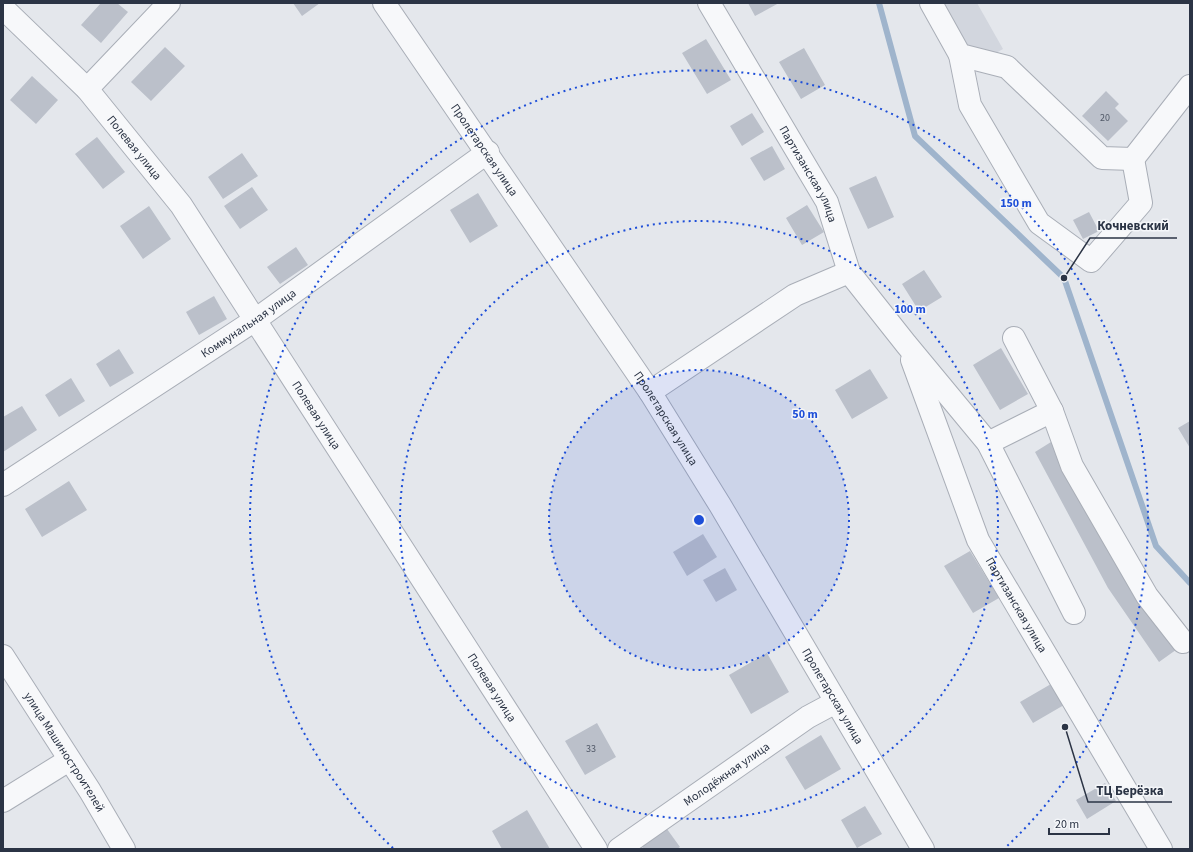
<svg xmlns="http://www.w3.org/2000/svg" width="1193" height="852" viewBox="0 0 1193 852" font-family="'Source Sans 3',sans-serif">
<rect width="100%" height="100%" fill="#e4e7ec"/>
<path fill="#d2d6de" d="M 943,3 L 977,3 L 1003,49 L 978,63 Z"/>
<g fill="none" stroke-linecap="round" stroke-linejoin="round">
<path stroke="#9fb4cc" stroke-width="6" d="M 879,3 L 915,136 L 1064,278 L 1156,546 L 1190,583"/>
</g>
<path fill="#bbc0ca" d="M 101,3 L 117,3 L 128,12 L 101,43 L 81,25 Z
M 293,3 L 320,3 L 302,16 Z
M 748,3 L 779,3 L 755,16 Z
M 706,39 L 731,80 L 707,94 L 682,53 Z
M 165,47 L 185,66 L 151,101 L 131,82 Z
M 804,48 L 825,85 L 801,99 L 779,62 Z
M 32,76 L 58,100 L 36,124 L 10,100 Z
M 1106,91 L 1119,104 L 1115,108 L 1128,121 L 1108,141 L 1082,116 Z
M 752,113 L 764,132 L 742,146 L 730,126 Z
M 97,137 L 125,172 L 103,189 L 75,154 Z
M 772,146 L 785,169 L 764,181 L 750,158 Z
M 242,153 L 258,176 L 223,199 L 208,177 Z
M 876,176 L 894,217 L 868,229 L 849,188 Z
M 252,187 L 268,210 L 240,229 L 224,206 Z
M 478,193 L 498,226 L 470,243 L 450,210 Z
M 807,205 L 824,232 L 802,245 L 786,218 Z
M 149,206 L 171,239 L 143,259 L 120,226 Z
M 1089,212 L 1099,231 L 1083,239 L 1073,220 Z
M 296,247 L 308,265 L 280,284 L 267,267 Z
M 924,270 L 942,297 L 919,311 L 902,284 Z
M 214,296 L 227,319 L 199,335 L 186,312 Z
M 1001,348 L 1028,394 L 1000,410 L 973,365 Z
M 119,349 L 134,373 L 110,387 L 96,364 Z
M 870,369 L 888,398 L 852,419 L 835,390 Z
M 71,378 L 85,401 L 59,417 L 45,395 Z
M 22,406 L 37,430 L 3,452 L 3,417 Z
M 1190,421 L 1190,448 L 1178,428 Z
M 1051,442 L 1135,594 L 1180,647 L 1159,662 L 1108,588 L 1035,452 Z
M 69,481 L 87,510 L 42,537 L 25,509 Z
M 703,534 L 717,557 L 687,576 L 673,552 Z
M 970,551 L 999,598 L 973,613 L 944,566 Z
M 725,568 L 737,590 L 716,602 L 703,580 Z
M 767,653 L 789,692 L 751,714 L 729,675 Z
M 1051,684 L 1064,705 L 1033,723 L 1020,702 Z
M 597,723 L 616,757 L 585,775 L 565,741 Z
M 821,735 L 841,769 L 805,790 L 785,757 Z
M 1105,783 L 1116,801 L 1087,819 L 1076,800 Z
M 865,806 L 882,834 L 857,848 L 841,820 Z
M 527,810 L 550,849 L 502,849 L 492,831 Z
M 667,829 L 680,847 L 677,849 L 643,849 L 642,846 Z"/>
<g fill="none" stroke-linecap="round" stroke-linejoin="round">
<defs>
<g id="minor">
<path id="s1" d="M 384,3 L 650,392 L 720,505 L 923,849"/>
<path id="s2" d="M 709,3 L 827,202 L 849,272 L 906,344 L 988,443 L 1074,613"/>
<path d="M 931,3 L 960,55 L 1007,67 L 1102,158 L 1133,159"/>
<path id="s3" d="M 3,8 L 87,89 L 181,205 L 596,849"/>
<path d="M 960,55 L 970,105 L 1039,223 L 1091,261 L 1141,203 L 1133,159"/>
<path d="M 87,89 L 169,3"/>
<path d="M 1133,159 L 1190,86"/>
<path d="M 1014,338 L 1052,411 L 1072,466 L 1147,596 L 1183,642"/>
<path id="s4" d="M 912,360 L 978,540 L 1161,849"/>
<path d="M 650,392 L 795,295 L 849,272"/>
<path d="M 988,443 L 1052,411"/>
<path id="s5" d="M 3,485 L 255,320 L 488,152"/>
<path id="s6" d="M 3,656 L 90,791 L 124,849"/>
<path d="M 3,801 L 69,760"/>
<path id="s7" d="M 619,849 L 808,717 L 836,702"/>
</g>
</defs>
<use href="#minor" stroke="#a9aeb7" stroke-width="24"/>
<use href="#minor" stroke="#f7f8fa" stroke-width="22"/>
</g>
<circle cx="699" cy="520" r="150" fill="#1d4ed8" fill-opacity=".12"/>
<g fill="none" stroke="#1d4ed8" stroke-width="2" stroke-dasharray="2 4">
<circle cx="699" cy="520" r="150"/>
<circle cx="699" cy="520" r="299"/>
<path d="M393 848A449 449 0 1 1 1005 848"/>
</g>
<g text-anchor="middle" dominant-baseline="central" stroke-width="3" stroke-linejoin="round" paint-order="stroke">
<g font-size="10" fill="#4f5766">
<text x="1105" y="118">20</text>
<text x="591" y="749">33</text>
</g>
<g font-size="12" fill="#2b3445" stroke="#f4f6f9">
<text stroke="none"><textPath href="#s3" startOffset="192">Полевая улица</textPath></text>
<text stroke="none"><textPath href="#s1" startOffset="178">Пролетарская улица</textPath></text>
<text stroke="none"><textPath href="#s2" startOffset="198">Партизанская улица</textPath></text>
<text stroke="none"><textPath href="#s5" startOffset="294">Коммунальная улица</textPath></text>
<text stroke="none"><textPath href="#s3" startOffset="516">Полевая улица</textPath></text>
<text stroke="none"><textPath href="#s1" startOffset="502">Пролетарская улица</textPath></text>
<text stroke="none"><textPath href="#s4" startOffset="267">Партизанская улица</textPath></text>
<text stroke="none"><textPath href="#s3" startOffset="840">Полевая улица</textPath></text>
<text stroke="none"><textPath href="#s1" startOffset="826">Пролетарская улица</textPath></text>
<text stroke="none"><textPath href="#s6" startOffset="114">улица Машиностроителей</textPath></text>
<text stroke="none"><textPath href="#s7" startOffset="131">Молодёжная улица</textPath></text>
</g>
</g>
<circle cx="699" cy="520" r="6" fill="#1d4ed8" stroke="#f4f6f9" stroke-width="2"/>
<g font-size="12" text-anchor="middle" font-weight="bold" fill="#1d4ed8" stroke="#f4f6f9" stroke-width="3" stroke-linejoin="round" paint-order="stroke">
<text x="1016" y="207">150 m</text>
<text x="910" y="313">100 m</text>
<text x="805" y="418">50 m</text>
</g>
<path fill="none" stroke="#2b3445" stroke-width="1.5" d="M1064 278L1090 238H1177M1065 727L1088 802H1172"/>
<g fill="#2b3445" stroke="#f4f6f9" stroke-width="1.5">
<circle cx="1064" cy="278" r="4"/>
<circle cx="1065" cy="727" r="4"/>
</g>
<g font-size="13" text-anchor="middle" font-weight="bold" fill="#2b3445" stroke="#f4f6f9" stroke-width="3" stroke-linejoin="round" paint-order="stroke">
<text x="1133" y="230">Кочневский</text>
<text x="1130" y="795">ТЦ Берёзка</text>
</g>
<rect width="1193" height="852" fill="none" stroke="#2b3445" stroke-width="8"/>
<path d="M1049 828v6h60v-6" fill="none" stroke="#2b3445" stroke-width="2"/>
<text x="1055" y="828" font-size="12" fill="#2b3445" stroke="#f4f6f9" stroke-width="3" paint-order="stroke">20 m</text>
</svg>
